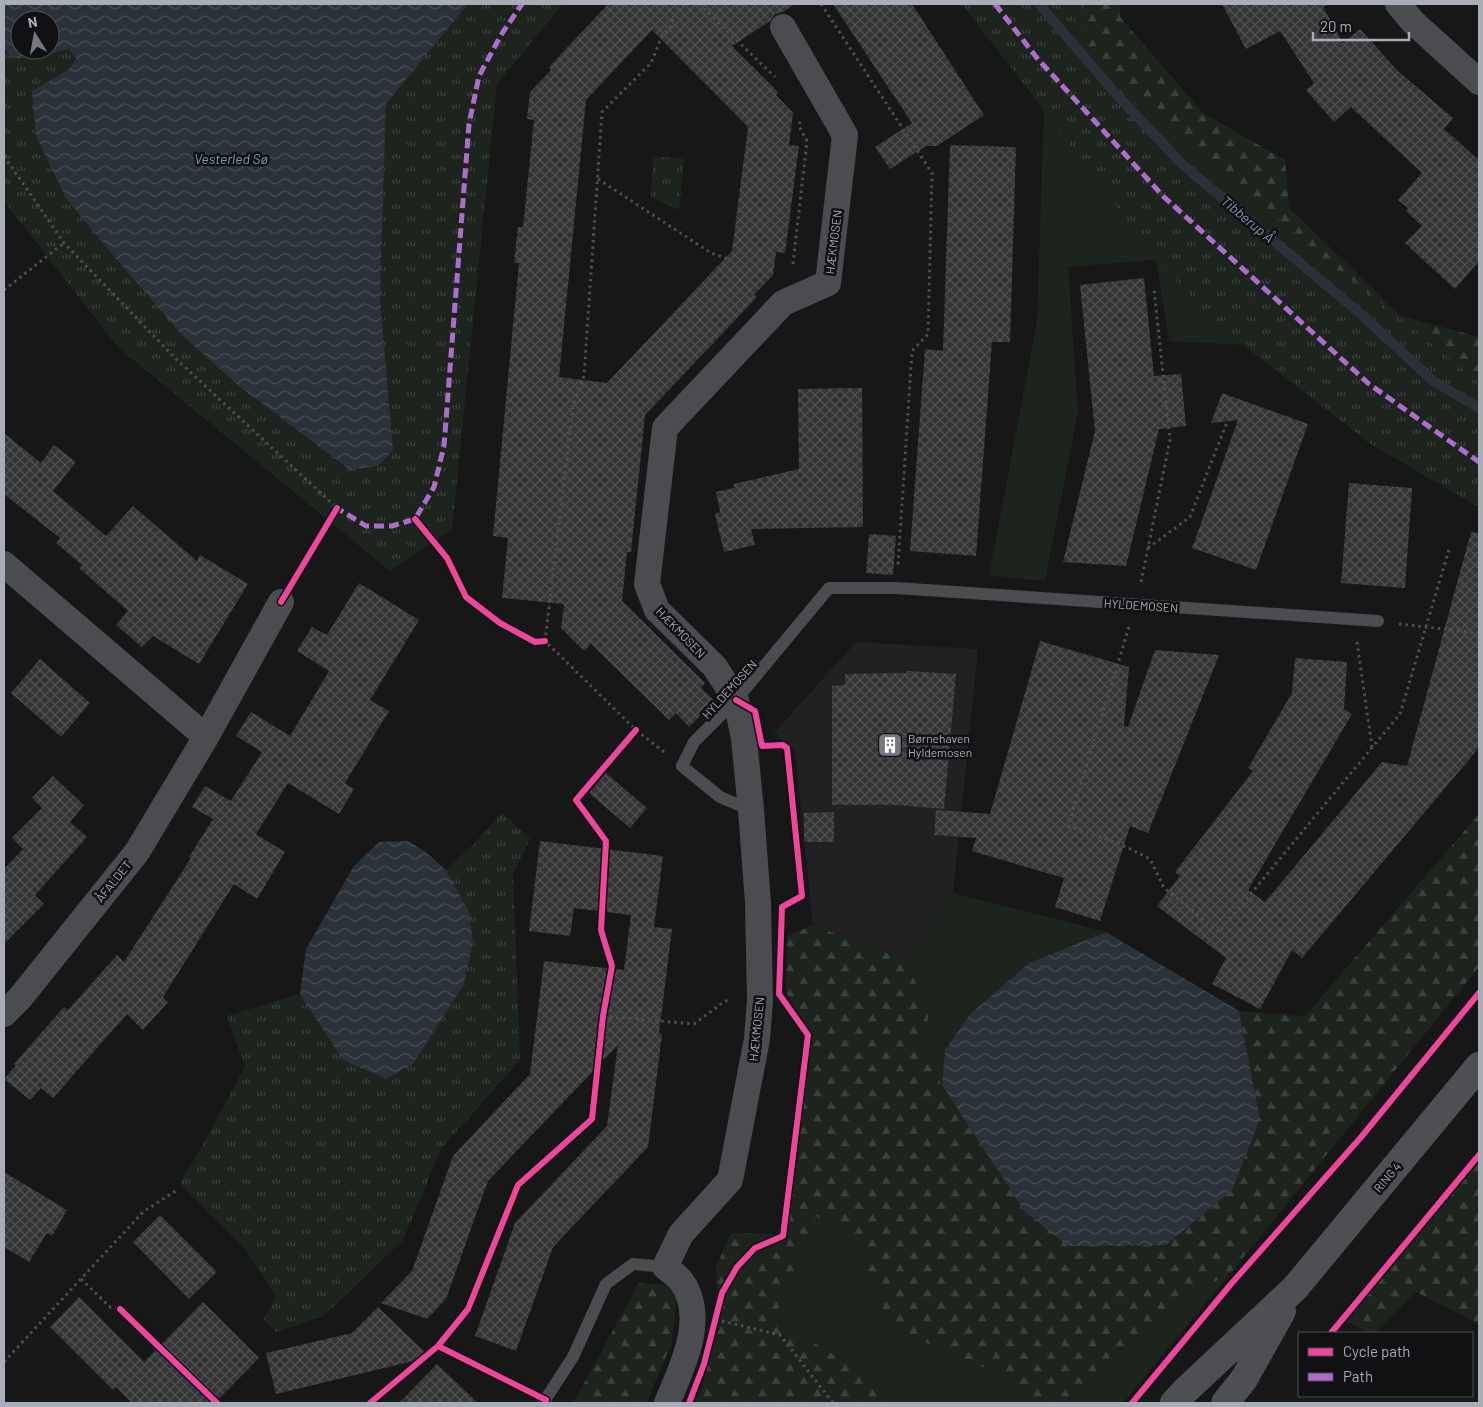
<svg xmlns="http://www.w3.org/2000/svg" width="1483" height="1407" viewBox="0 0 1483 1407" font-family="Barlow,sans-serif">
<defs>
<pattern id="forest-firs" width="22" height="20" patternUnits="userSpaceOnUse" patternTransform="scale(1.25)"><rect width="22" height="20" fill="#1d241e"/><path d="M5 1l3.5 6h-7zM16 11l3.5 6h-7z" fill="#3b413d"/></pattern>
<pattern id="park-tufts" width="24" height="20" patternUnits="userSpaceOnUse" patternTransform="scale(1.25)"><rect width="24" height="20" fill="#1d241e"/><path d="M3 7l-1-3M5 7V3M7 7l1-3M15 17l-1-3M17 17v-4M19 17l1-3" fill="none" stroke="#3b413d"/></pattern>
<pattern id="water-waves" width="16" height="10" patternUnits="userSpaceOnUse" patternTransform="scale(1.25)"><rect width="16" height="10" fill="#2a3239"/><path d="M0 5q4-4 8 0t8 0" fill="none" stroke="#464d54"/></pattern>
<pattern id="building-cross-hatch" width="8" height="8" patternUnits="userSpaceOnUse" patternTransform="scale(1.25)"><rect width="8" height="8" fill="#353536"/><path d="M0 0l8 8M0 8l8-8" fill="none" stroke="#4f5051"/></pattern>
</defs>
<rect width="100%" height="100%" fill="#171717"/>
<path fill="#212123" d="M 856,642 L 978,649 L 953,893 L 905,960 L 813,925 L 795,751 L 774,733 Z"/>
<path fill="#1d241e" d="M 962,4 L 1079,4 L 1479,507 L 1369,443 L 1243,345 L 1169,341 L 1156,260 L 1068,267 L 1078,412 L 1045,581 L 989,576 L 1037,321 L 1044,110 Z
M 953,893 L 1106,932 L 1029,963 L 970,1014 L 945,1050 L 942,1085 L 923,1053 L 929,1011 L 905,960 Z
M 816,1216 L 858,1242 L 890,1327 L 1019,1383 L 1023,1403 L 898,1403 L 884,1386 L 774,1318 Z
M 1229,1275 L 1123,1403 L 1066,1403 L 1115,1353 L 1152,1324 L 1177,1299 Z"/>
<path fill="url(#forest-firs)" d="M 1079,4 L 1120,4 L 1120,17 L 1203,113 L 1285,160 L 1289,208 L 1401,316 L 1479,337 L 1479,434 L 1106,91 L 1074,51 Z
M 1479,814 L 1479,967 L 1229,1275 L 1177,1299 L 1152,1324 L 1115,1353 L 1066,1403 L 1023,1403 L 1019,1383 L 890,1327 L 858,1242 L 816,1216 L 774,1318 L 884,1386 L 898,1403 L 694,1403 L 702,1387 L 721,1311 L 718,1298 L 716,1267 L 731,1233 L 778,1234 L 811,1034 L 786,992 L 787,936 L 813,925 L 905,960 L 929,1011 L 923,1053 L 942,1085 L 1025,1212 L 1260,1119 L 1239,1011 L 1305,1016 Z
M 1479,1156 L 1479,1220 L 1476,1225 L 1479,1228 L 1479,1324 L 1416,1292 L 1374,1333 L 1369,1333 L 1340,1318 Z
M 639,1283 L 678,1286 L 671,1345 L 646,1403 L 573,1403 Z"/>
<path fill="url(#park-tufts)" d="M 468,4 L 563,4 L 497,84 L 452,529 L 390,571 L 118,347 L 4,201 L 4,50 L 12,58 L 31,58 L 69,49 L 76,59 L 68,70 L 32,91 L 392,450 L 380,298 L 386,104 Z
M 962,4 L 1085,4 L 1080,60 L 1479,382 L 1479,507 L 1369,443 L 1203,309 L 1157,260 L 1044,110 Z
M 653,156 L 684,159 L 679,210 L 651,197 Z
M 502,813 L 530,839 L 513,874 L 520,1060 L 441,1149 L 403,1240 L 325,1315 L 276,1332 L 263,1319 L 276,1297 L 246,1250 L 180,1184 L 207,1137 L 245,1067 L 227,1016 L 300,994 L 306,949 L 354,866 L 379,842 L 408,841 L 424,851 L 446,870 L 474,844 Z"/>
<path fill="url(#water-waves)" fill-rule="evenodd" d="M 4,4 L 468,4 L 386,104 L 380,298 L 393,450 L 378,466 L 350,470 L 240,387 L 182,335 L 107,248 L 66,198 L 36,136 L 32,91 L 68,70 L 76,59 L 69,49 L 31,58 L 12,58 L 4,49 ZM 20,20 L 50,20 L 50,50 L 20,50 Z
M 408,841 L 424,851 L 446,870 L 469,912 L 473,942 L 464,984 L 413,1064 L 386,1079 L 343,1060 L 300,994 L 306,949 L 354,866 L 379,842 Z
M 1106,932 L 1239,1011 L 1260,1119 L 1232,1190 L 1166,1245 L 1068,1246 L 1025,1212 L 942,1085 L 945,1050 L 970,1014 L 1029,963 Z"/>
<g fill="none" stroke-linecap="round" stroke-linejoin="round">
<path stroke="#2a3239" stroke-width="10" d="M 1039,4 L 1116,94 L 1182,164 L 1362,315 L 1433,381 L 1479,408"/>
</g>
<path fill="url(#building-cross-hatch)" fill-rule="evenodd" d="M 608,4 L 795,4 L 783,12 L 775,14 L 770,21 L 732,46 L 778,92 L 776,95 L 793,113 L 789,145 L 799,146 L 785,253 L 776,252 L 773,275 L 754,295 L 757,297 L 645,415 L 631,552 L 627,552 L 622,601 L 705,683 L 701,688 L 715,701 L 689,727 L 676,713 L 669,720 L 591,644 L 584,651 L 561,628 L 564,604 L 502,598 L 508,538 L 493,536 L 519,263 L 514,263 L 518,227 L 523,227 L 534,120 L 527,119 L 530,92 L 551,70 L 549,67 ZM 652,30 L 748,127 L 732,251 L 607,383 L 559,377 L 586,100 Z
M 833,4 L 912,4 L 984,115 L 937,146 L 926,146 L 890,169 L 875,147 L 912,123 Z
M 1222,4 L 1328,4 L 1323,7 L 1343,43 L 1360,29 L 1398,71 L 1453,118 L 1444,129 L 1479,160 L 1479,261 L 1455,289 L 1405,243 L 1422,226 L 1406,211 L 1408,208 L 1398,200 L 1422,173 L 1351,107 L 1334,122 L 1306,90 L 1314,83 L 1280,31 L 1246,49 Z
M 950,145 L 1016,147 L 1010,342 L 992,342 L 976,556 L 910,551 L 925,349 L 943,351 Z
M 1144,278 L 1154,376 L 1181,374 L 1186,426 L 1159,429 L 1126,566 L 1063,562 L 1095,431 L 1080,285 Z
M 862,388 L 863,527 L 751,529 L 755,545 L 724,552 L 715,514 L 720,512 L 716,492 L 734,488 L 734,484 L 799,469 L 798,389 Z
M 1222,393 L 1308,424 L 1256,570 L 1192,548 L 1238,420 L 1211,423 Z
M 4,433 L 41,463 L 54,445 L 76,462 L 53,491 L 106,536 L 133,506 L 197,561 L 200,555 L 248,584 L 199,664 L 153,636 L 142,647 L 116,625 L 128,611 L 79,568 L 82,565 L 56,543 L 60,538 L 4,494 Z
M 1349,483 L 1412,488 L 1405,588 L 1341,583 Z
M 1471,532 L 1479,533 L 1479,742 L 1477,750 L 1302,958 L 1292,950 L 1260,1009 L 1212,984 L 1226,958 L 1157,906 L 1180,876 L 1175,872 L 1253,771 L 1248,768 L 1292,693 L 1295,658 L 1347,662 L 1344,709 L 1352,714 L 1248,890 L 1265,902 L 1382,762 L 1407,766 Z
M 869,534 L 896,536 L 893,575 L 866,573 Z
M 359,583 L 419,620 L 370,700 L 389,711 L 345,783 L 354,789 L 339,814 L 288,783 L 256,834 L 285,852 L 257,899 L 234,884 L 163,997 L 168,1002 L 143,1030 L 127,1014 L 53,1098 L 41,1088 L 30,1100 L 4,1079 L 16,1065 L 14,1064 L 64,1007 L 68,1010 L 117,955 L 124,962 L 191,858 L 189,857 L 213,819 L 192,807 L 205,786 L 231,801 L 262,752 L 236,736 L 251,712 L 290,736 L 329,671 L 297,651 L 312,627 L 327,635 Z
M 1040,641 L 1129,667 L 1124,726 L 1128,727 L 1155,650 L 1219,655 L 1148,833 L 1130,826 L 1100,921 L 1055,907 L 1064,878 L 972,851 L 976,838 L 934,835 L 936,810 L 990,814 Z
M 40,659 L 90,703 L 61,737 L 11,693 Z
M 907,671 L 956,674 L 944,809 L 897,805 L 832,805 L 832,686 L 845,685 L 845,674 L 907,673 Z
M 606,773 L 647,808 L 630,828 L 589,793 Z
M 53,776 L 84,805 L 70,822 L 87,837 L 35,895 L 44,904 L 4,944 L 4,869 L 23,849 L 12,838 L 42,808 L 32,798 Z
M 834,812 L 834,842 L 804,842 L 804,813 Z
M 540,841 L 663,856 L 654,927 L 672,929 L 659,1033 L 662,1034 L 648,1147 L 553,1247 L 516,1351 L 475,1336 L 515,1223 L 607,1126 L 618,1045 L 488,1181 L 446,1299 L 427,1319 L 381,1303 L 412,1271 L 453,1156 L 530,1074 L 544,961 L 624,970 L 631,915 L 574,908 L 570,936 L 529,931 Z
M 4,1172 L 67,1210 L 52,1236 L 47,1233 L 29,1262 L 4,1247 Z
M 160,1215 L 217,1272 L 189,1299 L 133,1242 Z
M 79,1297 L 144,1362 L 203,1302 L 259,1358 L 215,1403 L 132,1403 L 116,1387 L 113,1390 L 50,1327 Z
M 378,1307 L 430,1357 L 276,1394 L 266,1353 L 352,1333 Z
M 437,1364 L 478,1403 L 399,1403 Z"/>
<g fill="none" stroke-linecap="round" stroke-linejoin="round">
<path stroke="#4d4e52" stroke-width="3" stroke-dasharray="2.5 4" stroke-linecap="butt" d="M 699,4 L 775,77
M 821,4 L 932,173 L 928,334 L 912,351 L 898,565
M 4,156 L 64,243 L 175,358 L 337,508
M 598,179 L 711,253 L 731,260
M 793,264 L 807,141 L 799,126 L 801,119
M 4,290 L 64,243
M 1148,548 L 1190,517 L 1227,422
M 1141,582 L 1170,440 L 1154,289
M 1399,624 L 1479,633
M 1129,627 L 1068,826 L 1120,844 L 1150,859 L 1164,888 L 1219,932 L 1400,714 L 1450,546
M 1357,642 L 1372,747
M 664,752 L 636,730 L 545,641 L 573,405 L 584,376 L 602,112 L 651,63 L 662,36 L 671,26 L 676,11 L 684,4
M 603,1016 L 694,1024 L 725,1001 L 730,1001
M 81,1279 L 110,1307 L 120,1309
M 722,1321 L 780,1335 L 833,1403
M 4,1362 L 143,1212 L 177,1190"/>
<path stroke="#4b4c50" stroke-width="12" d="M 751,810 L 720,797 L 682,766 L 694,742 L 736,700 L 829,588 L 896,588 L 1378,621
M 543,1403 L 573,1357 L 606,1284 L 633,1264 L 665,1267"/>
<path stroke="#4b4c50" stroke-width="26" d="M 1398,4 L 1413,22 L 1479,82
M 4,564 L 206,737
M 4,1014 L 20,998 L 137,852 L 206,737 L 281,602
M 667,1403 C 682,1367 707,1319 682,1282 C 678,1276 670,1271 665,1267 L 681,1234 L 730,1180 L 757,1039 L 760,1000 L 758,903 L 751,810 L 744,739 L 736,700 L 715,667 L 657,610 L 647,584 L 665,428 L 783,303 L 828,283 L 845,135 L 783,27"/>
<path stroke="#4d4f52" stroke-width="28" d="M 1174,1403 L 1185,1391 L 1295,1288 L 1479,1066
M 1225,1403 L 1244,1379 L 1282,1311"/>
<path stroke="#b06ccc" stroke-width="5" stroke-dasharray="10 5" stroke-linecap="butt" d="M 995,4 L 1037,58 L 1163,196 L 1369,384 L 1479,462
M 335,510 L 337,508 L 366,526 L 392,526 L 415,519 L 434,487 L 444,446 L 469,124 L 479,76 L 501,35 L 522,4"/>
<defs>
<path id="cycleway" d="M 415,519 L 447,558 L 466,597 L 500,623 L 535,642 L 545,641
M 281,602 L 337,508
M 120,1309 L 217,1403
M 1331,1333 L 1479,1155
M 438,1346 L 546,1400
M 370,1403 L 438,1346 L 468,1309 L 518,1185 L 592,1119 L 603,1016 L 612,966 L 601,930 L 606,841 L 576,800 L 636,730
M 689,1403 L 704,1364 L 722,1293 L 737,1267 L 755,1248 L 783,1236 L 808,1035 L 779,994 L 782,907 L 802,896 L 787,748 L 783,745 L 762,746 L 755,711 L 736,700
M 1132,1403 L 1231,1284 L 1362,1136 L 1479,993"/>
</defs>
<use href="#cycleway" stroke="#111113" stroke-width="9"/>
<use href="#cycleway" stroke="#ed469a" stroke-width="6"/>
</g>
<defs>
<symbol id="building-square" viewBox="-11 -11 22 22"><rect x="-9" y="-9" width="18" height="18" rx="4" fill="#757880" stroke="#111113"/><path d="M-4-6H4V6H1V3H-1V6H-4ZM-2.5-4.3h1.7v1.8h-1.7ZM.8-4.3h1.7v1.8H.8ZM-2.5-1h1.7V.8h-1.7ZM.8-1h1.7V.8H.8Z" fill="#fff"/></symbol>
</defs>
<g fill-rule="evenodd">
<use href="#building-square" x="876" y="731" width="28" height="28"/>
</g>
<g text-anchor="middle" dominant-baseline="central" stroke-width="5" stroke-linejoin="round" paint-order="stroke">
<g font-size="12" fill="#a8adb8" stroke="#111113">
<text transform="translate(833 242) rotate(-83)">HÆKMOSEN</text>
<text transform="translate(1141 605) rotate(4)">HYLDEMOSEN</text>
<text transform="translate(681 632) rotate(46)">HÆKMOSEN</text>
<text transform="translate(729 689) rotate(-48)">HYLDEMOSEN</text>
<text transform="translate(113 881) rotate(-51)">ÅFALDET</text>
<text transform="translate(756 1029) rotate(-84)">HÆKMOSEN</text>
<text transform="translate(1387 1177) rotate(-50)">RING 4</text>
</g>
<g font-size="12" fill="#a8adb8" stroke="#111113" text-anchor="start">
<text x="908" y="738">Børnehaven<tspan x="908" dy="14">Hyldemosen</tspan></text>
</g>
<g font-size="14" font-style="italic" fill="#7f9bb3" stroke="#111113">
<text x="231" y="158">Vesterled Sø</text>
<text transform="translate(1248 219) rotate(40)">Tibberup Å</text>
</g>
</g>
<rect width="1483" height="1407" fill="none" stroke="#a8adb8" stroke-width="10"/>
<rect x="1298" y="1332" width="175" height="65" fill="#111113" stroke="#4d4f55"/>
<rect x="1308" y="1348" width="25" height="8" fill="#ed469a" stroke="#4d4f55"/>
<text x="1343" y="1357" font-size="15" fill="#a8adb8">Cycle path</text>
<rect x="1308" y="1373" width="25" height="8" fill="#b06ccc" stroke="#4d4f55"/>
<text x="1343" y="1382" font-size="15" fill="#a8adb8">Path</text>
<g transform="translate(35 35) rotate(349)"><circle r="24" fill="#111113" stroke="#4d4f55"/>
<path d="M0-4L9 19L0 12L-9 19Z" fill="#757880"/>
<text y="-8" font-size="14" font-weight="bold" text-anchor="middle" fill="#a8adb8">N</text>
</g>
<path d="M1313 32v8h96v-8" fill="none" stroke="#a8adb8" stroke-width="2.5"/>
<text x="1320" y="32" font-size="15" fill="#a8adb8" stroke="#111113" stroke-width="4" paint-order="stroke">20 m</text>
</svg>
